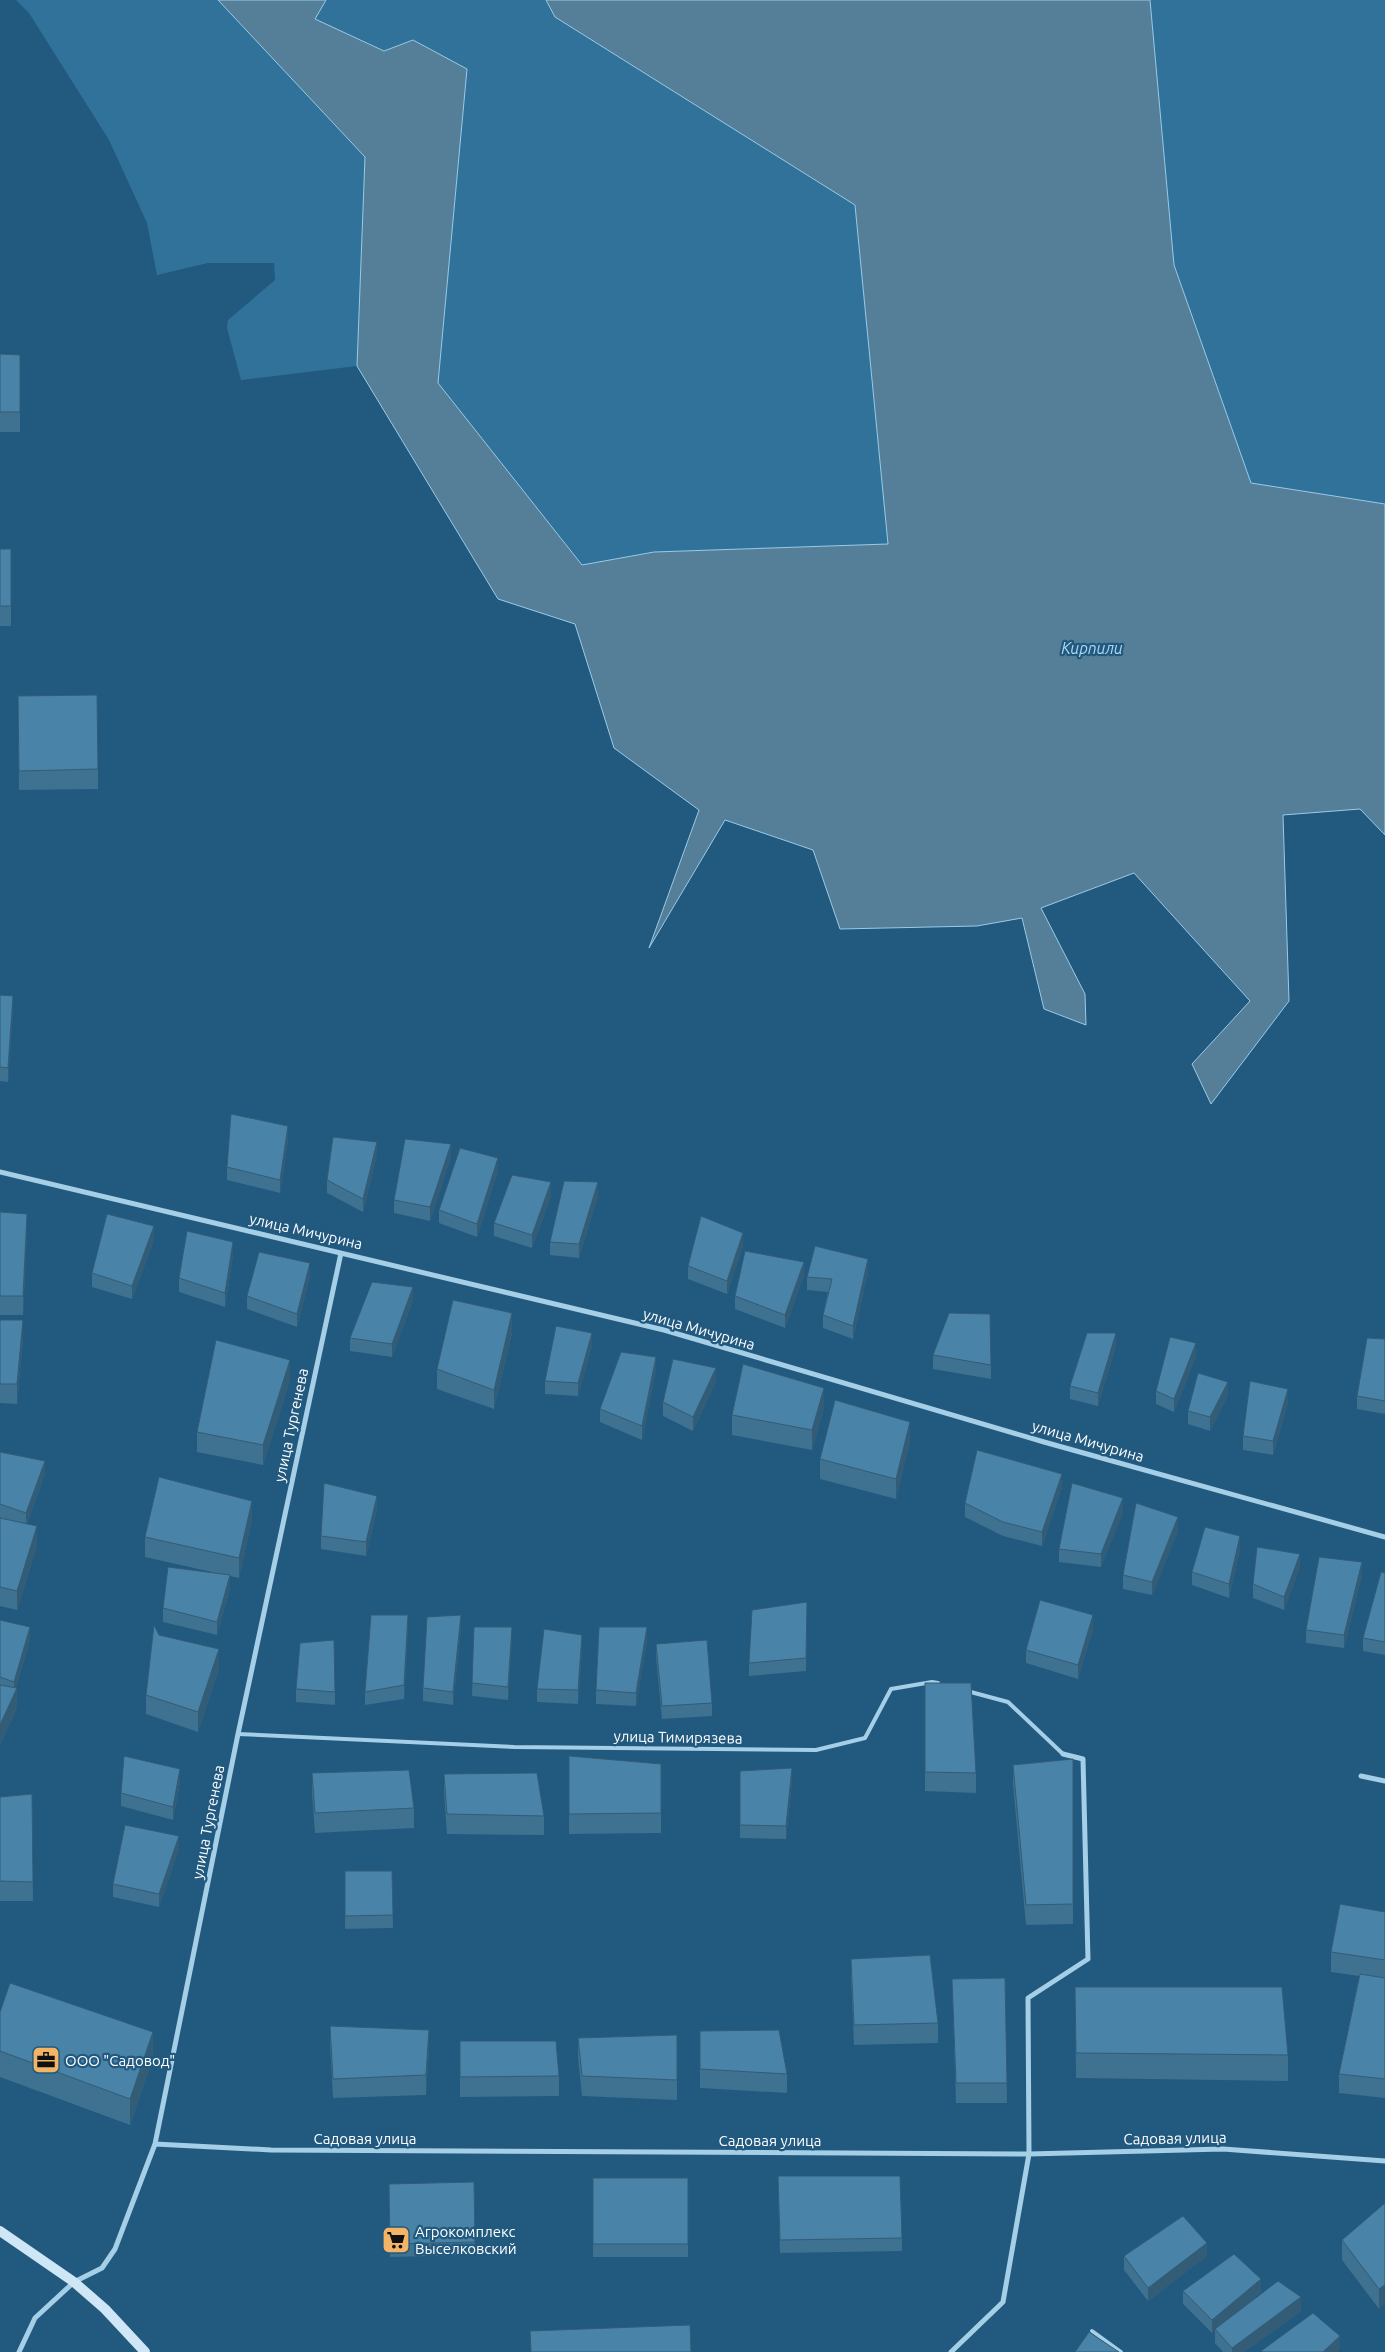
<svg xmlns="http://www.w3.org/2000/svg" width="1385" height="2352" viewBox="0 0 1385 2352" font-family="Ubuntu,sans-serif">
<rect width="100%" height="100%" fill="#21597f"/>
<path fill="#31729b" d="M 16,0 L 218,0 L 365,157 L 357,366 L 241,380 L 227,328 L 228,320 L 275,280 L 274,263 L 208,263 L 157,275 L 147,223 L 109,140 L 29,13 Z
M 326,0 L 546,0 L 555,17 L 855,205 L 888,544 L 654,552 L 582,565 L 438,383 L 467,69 L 413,40 L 384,51 L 314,19 Z
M 1150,0 L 1385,0 L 1385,504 L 1251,483 L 1174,265 Z"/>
<path fill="#557f99" stroke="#99cbe8" d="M 218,0 L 326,0 L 315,19 L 384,51 L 413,40 L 467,69 L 438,383 L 582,565 L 654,552 L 888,544 L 855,205 L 555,17 L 546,0 L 1150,0 L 1174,265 L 1251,483 L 1385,504 L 1385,835 L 1360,809 L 1283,815 L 1289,1001 L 1211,1104 L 1192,1064 L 1250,1001 L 1134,873 L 1041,908 L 1085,994 L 1086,1025 L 1044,1009 L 1022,918 L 977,926 L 840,929 L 813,850 L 725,820 L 649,948 L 699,810 L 614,748 L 575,624 L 498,599 L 357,366 L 365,157 Z"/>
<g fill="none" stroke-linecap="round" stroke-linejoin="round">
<path stroke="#a5cee7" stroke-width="4" d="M 967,1691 L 1008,1702 L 1063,1754
M 238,1734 L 514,1747 L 816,1750 L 865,1738 L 891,1689 L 932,1682 L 938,1683
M 1092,2331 L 1121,2352"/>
<path stroke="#a5cee7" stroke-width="5" d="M 0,1172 L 664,1330 L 1044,1442 L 1385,1537
M 1361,1776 L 1385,1781
M 155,2144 L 271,2150 L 1029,2154 L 1223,2149 L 1385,2161
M 19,2352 L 35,2318 L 74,2282 L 102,2268 L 115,2249 L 155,2144 L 238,1734 L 341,1253
M 951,2352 L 1003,2302 L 1029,2154 L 1028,1998 L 1088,1959 L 1083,1759 L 1063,1754"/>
<path stroke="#cfe6f6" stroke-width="10" d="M 0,2231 L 74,2282 L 105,2309 L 145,2352"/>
</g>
<path fill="#3f7190" d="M 0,354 L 20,355 L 20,432 L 0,432 Z
M 0,549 L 11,549 L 11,626 L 0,626 Z
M 18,696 L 98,769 L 98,789 L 19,790 Z
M 0,995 L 13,1009 L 8,1082 L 0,1081 Z
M 288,1140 L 280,1193 L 227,1180 L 227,1167 Z
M 377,1155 L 363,1212 L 327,1193 L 327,1180 Z
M 451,1157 L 430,1221 L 394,1213 L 394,1200 Z
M 498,1171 L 477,1237 L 439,1223 L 439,1210 Z
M 551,1196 L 532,1248 L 494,1236 L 494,1223 Z
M 598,1196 L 579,1258 L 550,1255 L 550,1242 Z
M 0,1212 L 27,1233 L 23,1315 L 0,1315 Z
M 154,1240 L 132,1299 L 92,1287 L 92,1273 Z
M 743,1246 L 727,1294 L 688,1279 L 688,1266 Z
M 233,1255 L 225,1307 L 179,1292 L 179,1278 Z
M 868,1273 L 853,1339 L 823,1328 L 823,1315 L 828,1292 L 807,1290 L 807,1277 Z
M 804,1275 L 785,1328 L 735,1309 L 735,1296 Z
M 310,1276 L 297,1327 L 247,1309 L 247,1296 Z
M 413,1300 L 392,1357 L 350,1351 L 350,1338 Z
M 0,1320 L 23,1339 L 17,1404 L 0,1403 Z
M 512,1333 L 494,1409 L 437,1389 L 437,1369 Z
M 1385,1339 L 1385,1414 L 1357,1409 L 1357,1396 Z
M 592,1346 L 578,1396 L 545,1394 L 545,1381 Z
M 1116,1346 L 1098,1406 L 1070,1399 L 1070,1386 Z
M 933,1355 L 991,1365 L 991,1379 L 933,1369 Z
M 1196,1356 L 1174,1412 L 1156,1404 L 1156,1391 Z
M 656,1370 L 642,1440 L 600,1422 L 600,1409 Z
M 290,1380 L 263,1465 L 197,1452 L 197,1432 Z
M 716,1381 L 693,1431 L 663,1416 L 663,1402 Z
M 1228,1395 L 1210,1431 L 1188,1424 L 1188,1411 Z
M 1288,1403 L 1273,1455 L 1243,1450 L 1243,1436 Z
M 824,1408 L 812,1450 L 732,1435 L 732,1415 Z
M 910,1442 L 896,1499 L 820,1479 L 820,1459 Z
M 0,1452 L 45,1474 L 27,1524 L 37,1546 L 17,1610 L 0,1606 Z
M 1062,1487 L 1042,1546 L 1003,1536 L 965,1517 L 965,1503 Z
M 377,1509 L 366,1556 L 321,1549 L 321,1536 Z
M 1123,1512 L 1101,1567 L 1059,1562 L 1059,1549 Z
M 252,1520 L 239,1578 L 230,1576 L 230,1589 L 217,1635 L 163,1622 L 163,1608 L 225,1575 L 145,1557 L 145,1537 Z
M 1178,1531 L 1152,1595 L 1123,1589 L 1123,1575 Z
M 1240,1549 L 1229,1598 L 1192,1585 L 1192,1572 Z
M 1300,1567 L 1284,1610 L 1253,1598 L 1253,1584 Z
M 1385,1573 L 1385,1655 L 1363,1651 L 1363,1638 Z
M 1362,1575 L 1344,1648 L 1306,1643 L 1306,1630 Z
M 807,1602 L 806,1671 L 749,1676 L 749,1663 Z
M 0,1620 L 30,1640 L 16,1688 L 17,1708 L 0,1745 Z
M 474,1627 L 512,1640 L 508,1700 L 472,1696 Z
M 408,1628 L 404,1699 L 365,1705 L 365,1692 Z
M 461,1628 L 453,1705 L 423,1701 L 423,1688 Z
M 1093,1629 L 1078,1679 L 1026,1663 L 1026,1650 Z
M 159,1635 L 219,1669 L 198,1732 L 146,1714 L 146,1695 Z
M 647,1640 L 636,1706 L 596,1704 L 596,1690 Z
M 656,1644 L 712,1703 L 712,1716 L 662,1719 L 656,1657 Z
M 582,1648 L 578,1704 L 537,1702 L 537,1689 Z
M 925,1683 L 976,1773 L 976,1793 L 925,1791 Z
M 296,1689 L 335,1692 L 335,1705 L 296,1702 Z
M 569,1756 L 661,1764 L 661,1833 L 569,1834 Z
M 1073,1759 L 1073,1924 L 1026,1925 L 1013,1785 L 1013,1765 Z
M 740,1771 L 792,1781 L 786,1839 L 740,1838 Z
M 312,1773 L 414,1808 L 414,1828 L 315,1833 L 312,1793 Z
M 444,1774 L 544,1816 L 544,1835 L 447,1834 L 444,1793 Z
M 180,1782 L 173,1820 L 121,1806 L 121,1793 Z
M 32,1794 L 33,1901 L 0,1901 L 0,1797 Z
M 179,1849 L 159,1907 L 113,1897 L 113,1884 Z
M 345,1871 L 392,1871 L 393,1928 L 345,1929 Z
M 1385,1912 L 1385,2098 L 1339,2093 L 1339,2074 L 1359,1976 L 1331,1972 L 1331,1952 Z
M 851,1959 L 938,2023 L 938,2043 L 854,2045 L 851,1978 Z
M 1005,1978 L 1007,2103 L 956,2103 L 952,1979 Z
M 1075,1987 L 1288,2055 L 1288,2081 L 1076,2078 Z
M 0,2012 L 153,2058 L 130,2125 L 0,2077 Z
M 330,2026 L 429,2049 L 426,2095 L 333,2098 L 330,2045 Z
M 700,2031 L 787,2074 L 787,2093 L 700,2088 Z
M 677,2035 L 677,2100 L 582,2096 L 578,2058 L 578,2038 Z
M 460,2041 L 559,2076 L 559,2096 L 460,2097 Z
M 593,2178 L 688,2178 L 688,2257 L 593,2257 Z
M 389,2184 L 475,2242 L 475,2255 L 390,2257 Z
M 778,2190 L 902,2238 L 902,2251 L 780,2253 Z
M 1385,2203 L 1379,2309 L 1342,2260 L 1342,2240 Z
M 1124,2256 L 1207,2256 L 1148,2301 L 1124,2270 Z
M 1183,2291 L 1261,2292 L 1235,2314 L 1301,2311 L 1244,2352 L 1223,2352 L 1215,2343 L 1215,2331 L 1212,2333 L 1183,2304 Z"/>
<path fill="#335c76" d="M 13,996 L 13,1009 L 8,1082 L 8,1068 Z
M 288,1126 L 288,1140 L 280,1193 L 280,1180 Z
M 377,1142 L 377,1155 L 363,1212 L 363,1199 Z
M 451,1144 L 451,1157 L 430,1221 L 430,1207 Z
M 498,1158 L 498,1171 L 477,1237 L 477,1224 Z
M 551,1182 L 551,1196 L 532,1248 L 532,1235 Z
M 598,1182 L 598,1196 L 579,1258 L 579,1244 Z
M 27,1214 L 27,1233 L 23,1315 L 23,1296 Z
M 154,1226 L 154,1240 L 132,1299 L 132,1286 Z
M 743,1233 L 743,1246 L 727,1294 L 727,1281 Z
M 233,1242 L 233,1255 L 225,1307 L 225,1293 Z
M 868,1259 L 868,1273 L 853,1339 L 853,1326 Z
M 804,1262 L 804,1275 L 785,1328 L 785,1315 Z
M 310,1263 L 310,1276 L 297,1327 L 297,1314 Z
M 413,1287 L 413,1300 L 392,1357 L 392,1344 Z
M 512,1313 L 512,1333 L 494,1409 L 494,1390 Z
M 23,1320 L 23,1339 L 17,1404 L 17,1384 Z
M 592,1333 L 592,1346 L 578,1396 L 578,1383 Z
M 1116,1333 L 1116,1346 L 1098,1406 L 1098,1393 Z
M 1196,1343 L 1196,1356 L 1174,1412 L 1174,1399 Z
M 656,1357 L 656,1370 L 642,1440 L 642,1426 Z
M 290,1360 L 290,1380 L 263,1465 L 263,1445 Z
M 716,1368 L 716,1381 L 693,1431 L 693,1417 Z
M 1228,1382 L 1228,1395 L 1210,1431 L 1210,1417 Z
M 824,1388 L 824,1408 L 812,1450 L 812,1430 Z
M 1288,1389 L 1288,1403 L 1273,1455 L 1273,1441 Z
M 910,1422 L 910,1442 L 896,1499 L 896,1479 Z
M 45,1461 L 45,1474 L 26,1527 L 26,1513 Z
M 1062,1474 L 1062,1487 L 1042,1546 L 1042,1532 Z
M 377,1496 L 377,1509 L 366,1556 L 366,1542 Z
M 1123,1498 L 1123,1512 L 1101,1567 L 1101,1554 Z
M 252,1501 L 252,1520 L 239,1578 L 239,1558 Z
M 1178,1517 L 1178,1531 L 1152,1595 L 1152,1582 Z
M 37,1526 L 37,1546 L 17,1610 L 17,1591 Z
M 1240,1536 L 1240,1549 L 1229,1598 L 1229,1584 Z
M 1300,1554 L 1300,1567 L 1284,1610 L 1284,1597 Z
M 1362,1562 L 1362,1575 L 1344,1648 L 1344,1635 Z
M 230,1575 L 230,1589 L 217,1635 L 217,1622 Z
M 408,1615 L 408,1628 L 404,1699 L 404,1685 Z
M 461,1615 L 461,1628 L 453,1705 L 453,1692 Z
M 1093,1615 L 1093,1629 L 1078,1679 L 1078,1665 Z
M 30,1627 L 30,1640 L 15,1692 L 17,1688 L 17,1708 L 0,1745 L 0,1725 L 14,1694 L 14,1682 Z
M 512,1627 L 512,1640 L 508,1700 L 508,1687 Z
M 647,1627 L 647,1640 L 636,1706 L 636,1693 Z
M 582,1635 L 582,1648 L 578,1704 L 578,1690 Z
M 219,1649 L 219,1669 L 198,1732 L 198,1712 Z
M 792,1768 L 792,1781 L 786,1839 L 786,1826 Z
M 180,1769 L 180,1782 L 173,1820 L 173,1807 Z
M 179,1836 L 179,1849 L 159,1907 L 159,1894 Z
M 429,2030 L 429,2049 L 426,2095 L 426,2075 Z
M 153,2032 L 153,2058 L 130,2125 L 130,2099 Z
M 1207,2243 L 1207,2256 L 1148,2301 L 1148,2288 Z
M 1261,2279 L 1261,2292 L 1216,2330 L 1215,2329 L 1215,2331 L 1212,2333 L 1212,2320 Z
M 1385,2285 L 1385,2304 L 1379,2309 L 1379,2289 Z
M 1301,2297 L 1301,2311 L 1244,2352 L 1232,2352 L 1232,2348 Z
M 1340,2336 L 1340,2349 L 1337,2352 L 1323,2352 Z"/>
<path fill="#4983a8" stroke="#335c76" d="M 0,354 L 20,355 L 20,412 L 0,412 Z
M 0,549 L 11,549 L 11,606 L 0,606 Z
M 97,695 L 98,769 L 19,771 L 18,696 Z
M 0,995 L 13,996 L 8,1068 L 0,1067 Z
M 231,1114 L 288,1126 L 280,1180 L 227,1167 Z
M 333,1137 L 377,1142 L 363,1199 L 327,1180 Z
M 405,1139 L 451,1144 L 430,1207 L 394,1200 Z
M 460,1148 L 498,1158 L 477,1224 L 439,1210 Z
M 512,1175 L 551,1182 L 532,1235 L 494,1223 Z
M 564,1181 L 598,1182 L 579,1244 L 550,1242 Z
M 0,1212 L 27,1214 L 23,1296 L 0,1296 Z
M 107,1214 L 154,1226 L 132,1286 L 92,1273 Z
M 701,1216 L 743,1233 L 727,1281 L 688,1266 Z
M 187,1231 L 233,1242 L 225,1293 L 179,1278 Z
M 815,1246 L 868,1259 L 853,1326 L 823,1315 L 832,1279 L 807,1277 Z
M 745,1251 L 804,1262 L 785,1315 L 735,1296 Z
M 259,1252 L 310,1263 L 297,1314 L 247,1296 Z
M 372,1282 L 413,1287 L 392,1344 L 350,1338 Z
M 453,1300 L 512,1313 L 494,1390 L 437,1369 Z
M 949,1313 L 990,1314 L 991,1365 L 933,1355 Z
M 0,1320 L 23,1320 L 17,1384 L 0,1384 Z
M 556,1326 L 592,1333 L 578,1383 L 545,1381 Z
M 1087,1333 L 1116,1333 L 1098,1393 L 1070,1386 Z
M 1170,1337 L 1196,1343 L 1174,1399 L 1156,1391 Z
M 1367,1338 L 1385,1339 L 1385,1401 L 1357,1396 Z
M 216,1340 L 290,1360 L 263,1445 L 197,1432 Z
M 621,1352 L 656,1357 L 642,1426 L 600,1409 Z
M 673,1359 L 716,1368 L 693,1417 L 663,1402 Z
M 743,1364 L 824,1388 L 812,1430 L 732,1415 Z
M 1198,1373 L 1228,1382 L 1210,1417 L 1188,1411 Z
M 1250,1381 L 1288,1389 L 1273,1441 L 1243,1436 Z
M 835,1400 L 910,1422 L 896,1479 L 820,1459 Z
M 977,1450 L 1062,1474 L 1042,1532 L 1003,1522 L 965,1503 Z
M 0,1452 L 45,1461 L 26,1513 L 0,1504 Z
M 159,1477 L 252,1501 L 239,1558 L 145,1537 Z
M 324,1483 L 377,1496 L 366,1542 L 321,1536 Z
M 1072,1483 L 1123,1498 L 1101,1554 L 1059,1549 Z
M 1136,1503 L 1178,1517 L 1152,1582 L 1123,1575 Z
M 0,1518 L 37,1526 L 17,1591 L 0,1587 Z
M 1205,1527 L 1240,1536 L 1229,1584 L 1192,1572 Z
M 1257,1547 L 1300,1554 L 1284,1597 L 1253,1584 Z
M 1319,1557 L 1362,1562 L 1344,1635 L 1306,1630 Z
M 168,1567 L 230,1575 L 217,1622 L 163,1608 Z
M 1381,1572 L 1385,1573 L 1385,1642 L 1363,1638 Z
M 1040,1600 L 1093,1615 L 1078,1665 L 1026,1650 Z
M 807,1602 L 806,1658 L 749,1663 L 752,1610 Z
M 371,1615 L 408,1615 L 404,1685 L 365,1692 Z
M 461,1615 L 453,1692 L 423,1688 L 427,1617 Z
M 0,1620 L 30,1627 L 14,1682 L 0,1677 Z
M 154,1625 L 159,1635 L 219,1649 L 198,1712 L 146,1695 Z
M 474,1627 L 512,1627 L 508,1687 L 472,1683 Z
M 599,1627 L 647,1627 L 636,1693 L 596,1690 Z
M 544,1629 L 582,1635 L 578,1690 L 537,1689 Z
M 334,1640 L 335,1692 L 296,1689 L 300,1643 Z
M 707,1640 L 712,1703 L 662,1706 L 656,1644 Z
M 925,1683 L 971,1683 L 976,1773 L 925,1772 Z
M 0,1685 L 17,1688 L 0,1725 Z
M 124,1756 L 180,1769 L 173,1807 L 121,1793 Z
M 569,1756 L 661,1764 L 661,1813 L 569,1814 Z
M 1073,1759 L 1073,1904 L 1026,1905 L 1013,1765 Z
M 792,1768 L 786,1826 L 740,1825 L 740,1771 Z
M 409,1770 L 414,1808 L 315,1813 L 312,1773 Z
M 537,1773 L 544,1816 L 447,1814 L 444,1774 Z
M 32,1794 L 33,1882 L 0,1881 L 0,1797 Z
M 125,1825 L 179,1836 L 159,1894 L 113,1884 Z
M 345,1871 L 392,1871 L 393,1915 L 345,1916 Z
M 1340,1904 L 1385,1912 L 1385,1960 L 1331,1952 Z
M 930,1955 L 938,2023 L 854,2025 L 851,1959 Z
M 1360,1974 L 1385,1978 L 1385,2079 L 1339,2074 Z
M 1005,1978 L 1007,2083 L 956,2083 L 952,1979 Z
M 10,1983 L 153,2032 L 130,2099 L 0,2051 L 0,2012 Z
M 1075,1987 L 1282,1987 L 1288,2055 L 1076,2053 Z
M 330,2026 L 429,2030 L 426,2075 L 333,2079 Z
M 779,2030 L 787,2074 L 700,2069 L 700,2031 Z
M 677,2035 L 677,2080 L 582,2076 L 578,2038 Z
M 460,2041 L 556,2041 L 559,2076 L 460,2077 Z
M 778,2176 L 900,2176 L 902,2238 L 780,2240 Z
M 593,2178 L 688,2178 L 688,2244 L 593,2244 Z
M 474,2182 L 475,2242 L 390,2244 L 389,2184 Z
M 1385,2203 L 1385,2285 L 1379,2289 L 1342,2240 Z
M 1183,2216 L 1207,2243 L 1148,2288 L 1124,2256 Z
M 1234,2254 L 1261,2279 L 1212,2320 L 1183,2291 Z
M 1278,2281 L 1301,2297 L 1232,2348 L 1215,2329 Z
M 1313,2313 L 1340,2336 L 1323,2352 L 1263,2352 L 1261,2351 Z
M 690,2325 L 691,2352 L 531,2352 L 530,2331 Z
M 1089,2332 L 1119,2352 L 1075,2352 Z"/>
<defs>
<symbol id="office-square" viewBox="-11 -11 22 22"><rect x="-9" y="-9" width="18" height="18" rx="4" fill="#f4b466" stroke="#21597f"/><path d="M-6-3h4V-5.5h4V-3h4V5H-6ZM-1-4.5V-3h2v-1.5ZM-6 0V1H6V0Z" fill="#111"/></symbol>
<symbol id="supermarket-square" viewBox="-11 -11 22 22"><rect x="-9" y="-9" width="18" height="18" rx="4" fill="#f4b466" stroke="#21597f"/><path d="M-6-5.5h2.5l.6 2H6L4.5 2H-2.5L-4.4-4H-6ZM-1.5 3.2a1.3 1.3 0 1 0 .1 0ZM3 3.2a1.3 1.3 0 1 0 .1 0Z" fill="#111"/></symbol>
</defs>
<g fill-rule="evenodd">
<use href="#office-square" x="30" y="2044" width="32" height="32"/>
<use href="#supermarket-square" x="380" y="2224" width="32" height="32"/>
</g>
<g text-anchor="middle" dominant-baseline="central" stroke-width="4.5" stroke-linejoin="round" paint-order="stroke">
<g font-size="15" fill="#fff" stroke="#21597f">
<text transform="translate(306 1231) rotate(13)">улица Мичурина</text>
<text transform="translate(699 1329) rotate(16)">улица Мичурина</text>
<text transform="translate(291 1425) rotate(-78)">улица Тургенева</text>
<text transform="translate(1088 1441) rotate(16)">улица Мичурина</text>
<text transform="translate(678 1737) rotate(1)">улица Тимирязева</text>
<text transform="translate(208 1822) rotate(-79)">улица Тургенева</text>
<text x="365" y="2138">Садовая улица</text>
<text transform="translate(1175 2138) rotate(-1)">Садовая улица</text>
<text x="770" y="2140">Садовая улица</text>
</g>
<g font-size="15" fill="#fff" stroke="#21597f" text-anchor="start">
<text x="65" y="2060">ООО "Садовод"</text>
<text x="415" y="2231">Агрокомплекс<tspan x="415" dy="17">Выселковский</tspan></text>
</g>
<g font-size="16" font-style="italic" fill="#b0d7ef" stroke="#21597f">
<text x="1092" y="648">Кирпили</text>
</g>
</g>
</svg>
